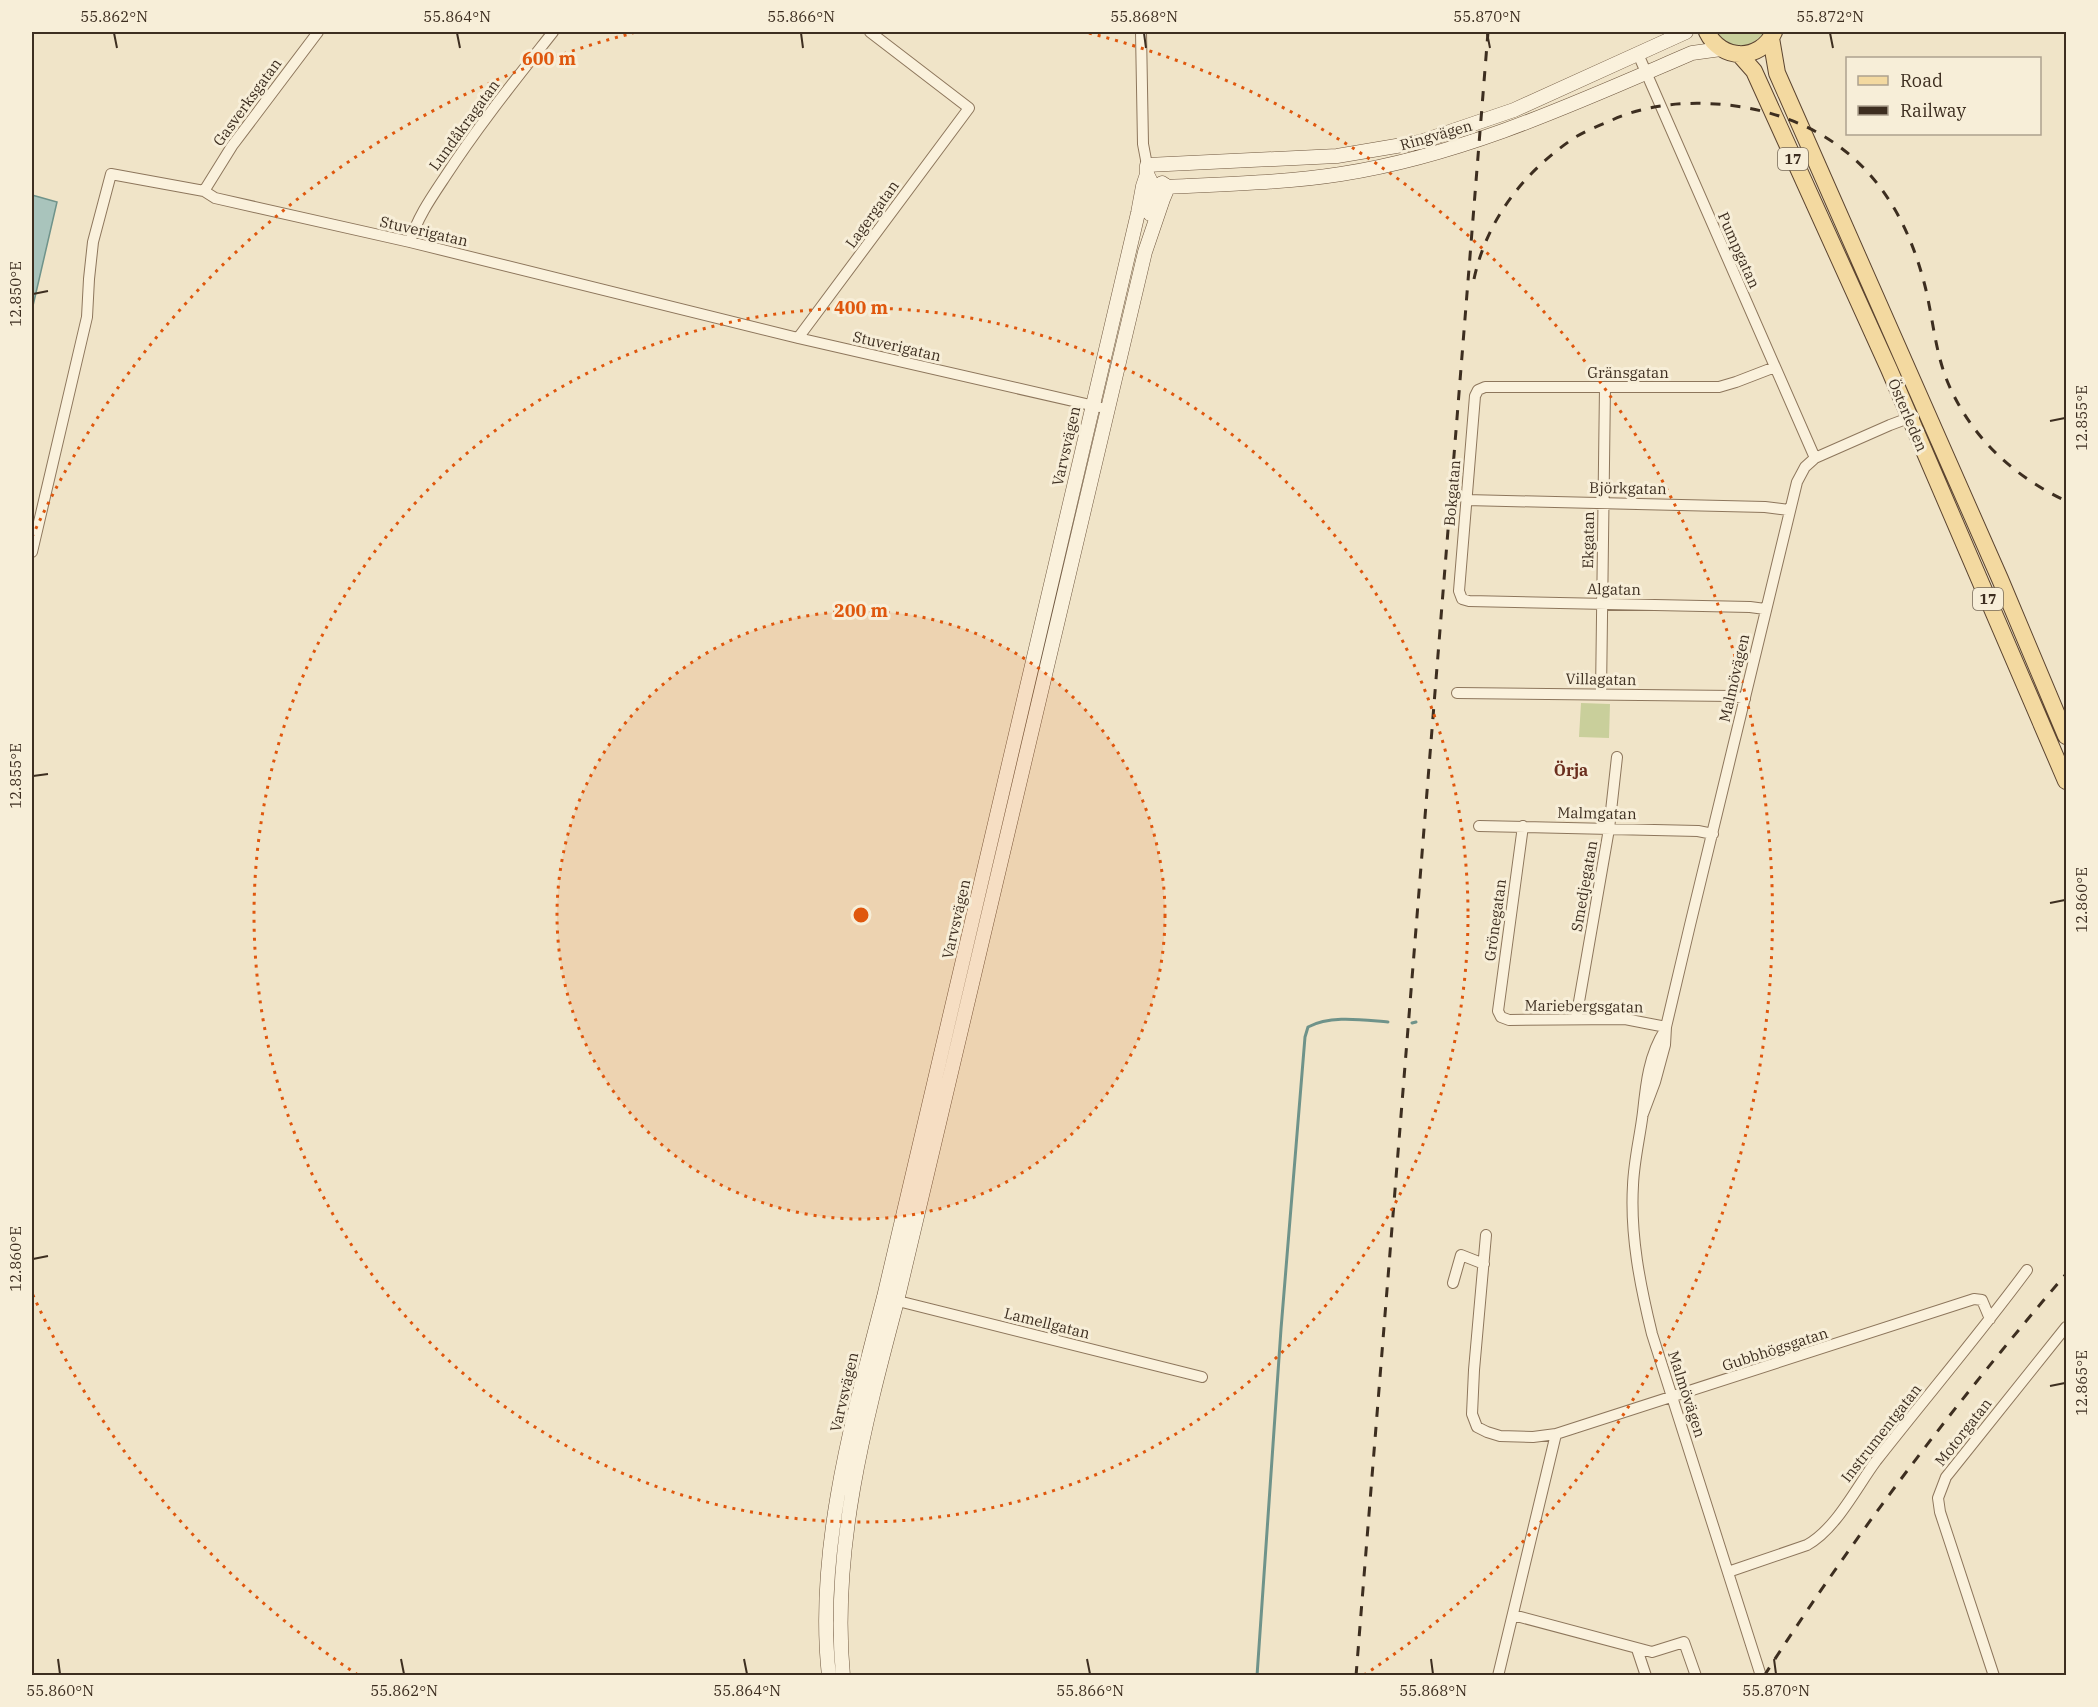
<svg xmlns="http://www.w3.org/2000/svg" width="2098" height="1707" viewBox="0 0 2098 1707" font-family="'IBM Plex Serif',serif">
<rect width="100%" height="100%" fill="#f0e4c8"/>
<path fill="#c9cf9b" d="M 1717,32 L 1764,32 C 1753,49 1729,51 1717,32 Z
M 1581,703 L 1610,704 L 1609,738 L 1579,737 Z"/>
<path fill="#a9c4bc" stroke="#6f938a" stroke-width="1.5" d="M 32,195 L 57,202 L 32,310 Z"/>
<g fill="none" stroke-linecap="round" stroke-linejoin="round">
<path stroke="#6f938a" stroke-width="3" d="M 1412,1023 L 1416,1022
M 1257,1676 L 1281,1329 L 1305,1037 L 1308,1027 C 1331,1015 1362,1020 1388,1022"/>
<defs>
<path id="street" d="M 1141,32 L 1143,144 L 1147,165
M 1638,54 L 1815,458
M 204,191 L 232,146 L 318,32
M 410,242 C 417,218 431,198 445,177 C 478,126 516,79 553,32
M 798,338 L 969,108 L 870,32
M 1466,500 L 1765,507 L 1789,510
M 32,552 L 87,317 L 89,279 L 93,242 L 111,174 L 204,191 L 215,198 L 410,242 L 798,338 L 1099,407
M 1765,609 L 1750,607 L 1469,601 L 1462,599 L 1459,591 L 1475,396 L 1478,390 L 1485,387 L 1719,387 L 1736,382 L 1775,367
M 1457,693 L 1734,696 L 1745,699
M 1601,694 L 1605,387
M 1479,826 L 1698,831 L 1713,834
M 1523,826 L 1498,1011 L 1501,1017 L 1509,1020 L 1625,1019 L 1666,1027
M 1576,1019 L 1609,829 L 1617,757
M 1665,1030 C 1649,1055 1646,1083 1643,1112 C 1640,1137 1634,1160 1633,1185 C 1630,1235 1640,1285 1652,1334 L 1761,1676
M 1643,1114 L 1655,1082 L 1665,1045 L 1666,1027 L 1690,925 L 1797,482 L 1805,467 L 1815,458 L 1890,425 L 1914,416
M 1486,1235 L 1474,1370 L 1472,1414 L 1477,1427 L 1487,1432 L 1500,1436 L 1533,1437 L 1556,1434
M 1453,1283 L 1461,1255 L 1484,1264
M 890,1299 L 1202,1377
M 1728,1572 L 1807,1545 C 1836,1529 1856,1488 1876,1461 C 1926,1397 1979,1335 2027,1270
M 1513,1615 L 1652,1652 L 1684,1642 L 1696,1676
M 1637,1649 L 1646,1676
M 1498,1676 L 1556,1434 L 1974,1299 L 1982,1300 L 1990,1319
M 1994,1676 L 1940,1512 L 1938,1498 L 1946,1477 L 2066,1327"/>
<path id="secondary" d="M 1162,183 L 1168,187 C 1225,184 1284,183 1341,174 C 1464,155 1578,102 1692,53 L 1721,49
M 1150,214 L 1155,190 L 1147,174 L 1147,165 L 1337,156 L 1420,142 L 1514,110 L 1686,32
M 829,1676 C 815,1551 853,1417 884,1297 L 1138,213 L 1143,186 L 1147,174
M 843,1676 C 831,1549 865,1422 897,1301 L 1145,252 L 1163,199 L 1168,187"/>
<path id="primary" d="M 1707,32 C 1721,61 1760,62 1774,32
M 1771,38 L 1777,73 L 2000,579 L 2066,736
M 1739,54 L 1754,71 L 1889,369 L 2066,781"/>
</defs>
<use href="#street" stroke="#8d765c" stroke-width="12"/>
<use href="#secondary" stroke="#6f573f" stroke-width="15"/>
<use href="#primary" stroke="#5b4430" stroke-width="18"/>
<use href="#street" stroke="#faf1dc" stroke-width="10"/>
<use href="#secondary" stroke="#faf1dc" stroke-width="14"/>
<use href="#primary" stroke="#f3d9a0" stroke-width="16"/>
<path stroke="#3d2e20" stroke-width="3" stroke-dasharray="10 10" stroke-linecap="butt" d="M 1474,279 C 1487,219 1524,172 1574,138 C 1585,131 1598,126 1610,121 C 1652,101 1704,100 1748,108 C 1846,127 1901,191 1925,286 C 1933,318 1935,352 1948,383 C 1971,437 2013,476 2066,501
M 1356,1676 L 1488,32
M 1764,1676 C 1855,1534 1957,1401 2066,1274"/>
</g>
<path fill="none" stroke="#3d2e20" stroke-width="2" d="M 114,33 L 117,48M 457,33 L 460,48M 801,33 L 803,48M 1144,33 L 1146,48M 1487,33 L 1490,48M 1830,33 L 1833,48M 33,294 L 48,291M 2050,421 L 2065,418M 33,776 L 48,774M 2050,903 L 2065,900M 33,1259 L 48,1256M 2050,1386 L 2065,1383M 58,1659 L 60,1674M 401,1659 L 404,1674M 744,1659 L 747,1674M 1087,1659 L 1090,1674M 1431,1659 L 1433,1674M 1774,1659 L 1776,1674"/>
<circle cx="861" cy="915" r="304" fill="#df570d" fill-opacity=".12"/>
<g fill="none" stroke="#df570d" stroke-width="3" stroke-dasharray="3 6">
<circle cx="861" cy="915" r="304"/>
<circle cx="861" cy="915" r="607"/>
<path d="M358 1675A911 911 0 0 1 32 1293M32 537A911 911 0 0 1 633 33M1089 33A911 911 0 0 1 1364 1675"/>
</g>
<g text-anchor="middle" dominant-baseline="central" stroke-width="6" stroke-linejoin="round" paint-order="stroke">
<g fill="#f7eed8" stroke="#756857" stroke-width="1.5">
<rect x="1778" y="148" width="30" height="22" rx="4.5"/>
<rect x="1973" y="588" width="30" height="22" rx="4.5"/>
</g>
<g font-size="14" font-weight="bold" fill="#3d2e20">
<text x="1793" y="159">17</text>
<text x="1988" y="599">17</text>
</g>
<g font-size="15" fill="#3d2e20" stroke="#f7eed8">
<text transform="translate(247 102) rotate(-54)">Gasverksgatan</text>
<text transform="translate(464 125) rotate(-54)">Lundåkragatan</text>
<text transform="translate(1436 135) rotate(-16)">Ringvägen</text>
<text transform="translate(872 214) rotate(-54)">Lagergatan</text>
<text transform="translate(424 231) rotate(13)">Stuverigatan</text>
<text transform="translate(1739 250) rotate(66)">Pumpgatan</text>
<text transform="translate(897 346) rotate(13)">Stuverigatan</text>
<text x="1628" y="372">Gränsgatan</text>
<text transform="translate(1908 415) rotate(67)">Österleden</text>
<text transform="translate(1066 446) rotate(-77)">Varvsvägen</text>
<text transform="translate(1628 488) rotate(1)">Björkgatan</text>
<text transform="translate(1452 493) rotate(-85)">Bokgatan</text>
<text transform="translate(1588 540) rotate(-89)">Ekgatan</text>
<text transform="translate(1614 589) rotate(1)">Algatan</text>
<text transform="translate(1734 678) rotate(-77)">Malmövägen</text>
<text transform="translate(1601 679) rotate(1)">Villagatan</text>
<text transform="translate(1597 813) rotate(1)">Malmgatan</text>
<text transform="translate(1584 886) rotate(-80)">Smedjegatan</text>
<text transform="translate(956 919) rotate(-77)">Varvsvägen</text>
<text transform="translate(1495 920) rotate(-82)">Grönegatan</text>
<text transform="translate(1584 1006) rotate(1)">Mariebergsgatan</text>
<text transform="translate(1047 1323) rotate(14)">Lamellgatan</text>
<text transform="translate(1775 1349) rotate(-18)">Gubbhögsgatan</text>
<text transform="translate(844 1392) rotate(-77)">Varvsvägen</text>
<text transform="translate(1687 1394) rotate(72)">Malmövägen</text>
<text transform="translate(1963 1432) rotate(-52)">Motorgatan</text>
<text transform="translate(1881 1433) rotate(-52)">Instrumentgatan</text>
</g>
<g font-size="16" font-weight="bold" fill="#6b2e1e" stroke="#f7eed8">
<text x="1571" y="770">Örja</text>
</g>
</g>
<circle cx="861" cy="915" r="9" fill="#df570d" stroke="#f7eed8" stroke-width="3"/>
<g font-size="18" text-anchor="middle" font-weight="bold" fill="#df570d" stroke="#f7eed8" stroke-width="6" stroke-linejoin="round" paint-order="stroke">
<text x="549" y="65">600 m</text>
<text x="861" y="314">400 m</text>
<text x="861" y="617">200 m</text>
</g>
<rect width="2098" height="1707" fill="none" stroke="#f7eed8" stroke-width="66"/>
<rect x="1846" y="57" width="195" height="78" fill="#f7eed8" stroke="#ada18e" stroke-width="1.5"/>
<rect x="1858" y="76" width="30" height="9" fill="#f3d9a0" stroke="#ada18e" stroke-width="1.5"/>
<text x="1900" y="87" font-size="18" fill="#3d2e20">Road</text>
<rect x="1858" y="106" width="30" height="9" fill="#3d2e20" stroke="#ada18e" stroke-width="1.5"/>
<text x="1900" y="117" font-size="18" fill="#3d2e20">Railway</text>
<rect x="33" y="33" width="2032" height="1641" fill="none" stroke="#3d2e20" stroke-width="2"/>
<g font-size="15" text-anchor="middle" fill="#3d2e20">
<text x="114" y="22">55.862°N</text>
<text x="457" y="22">55.864°N</text>
<text x="801" y="22">55.866°N</text>
<text x="1144" y="22">55.868°N</text>
<text x="1487" y="22">55.870°N</text>
<text x="1830" y="22">55.872°N</text>
<text transform="translate(16 294) rotate(-90)" y="5">12.850°E</text>
<text transform="translate(2082 418) rotate(-90)" y="5">12.855°E</text>
<text transform="translate(16 776) rotate(-90)" y="5">12.855°E</text>
<text transform="translate(2082 900) rotate(-90)" y="5">12.860°E</text>
<text transform="translate(16 1259) rotate(-90)" y="5">12.860°E</text>
<text transform="translate(2082 1383) rotate(-90)" y="5">12.865°E</text>
<text x="60" y="1696">55.860°N</text>
<text x="404" y="1696">55.862°N</text>
<text x="747" y="1696">55.864°N</text>
<text x="1090" y="1696">55.866°N</text>
<text x="1433" y="1696">55.868°N</text>
<text x="1776" y="1696">55.870°N</text>
</g>
</svg>
